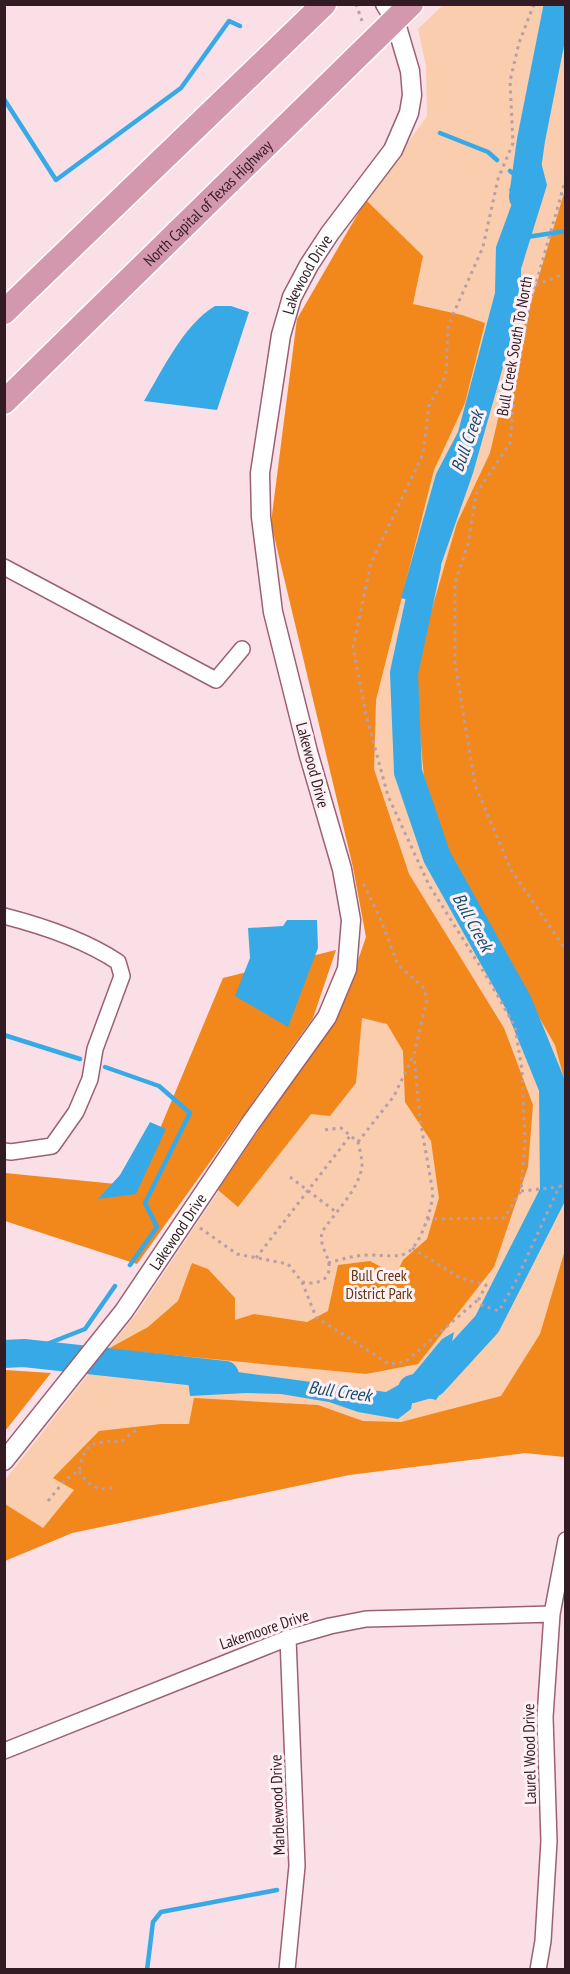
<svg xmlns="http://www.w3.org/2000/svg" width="570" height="1974" viewBox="0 0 570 1974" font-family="'PT Sans Narrow',sans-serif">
<rect width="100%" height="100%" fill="#fadfe7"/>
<path fill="#f9cdad" d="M 443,5 L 565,5 L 565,1457 L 525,1453 L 349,1475 L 72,1533 L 5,1561 L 5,1480 L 139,1310 L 342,1007 L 366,937 L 353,867 L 271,523 L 297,319 L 361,207 L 427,116 L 426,66 L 418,29 Z"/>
<path fill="#f2871c" d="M 565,190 L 566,190 L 565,1082 L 555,1045 L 445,853 L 425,788 L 414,670 L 457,523 L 490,453 L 506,385 Z
M 366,200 L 423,256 L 413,304 L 462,315 L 485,323 L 465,403 L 434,470 L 376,700 L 374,769 L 409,874 L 504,1028 L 533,1105 L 528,1167 L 494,1267 L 418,1364 L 366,1374 L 108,1349 L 148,1327 L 178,1301 L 192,1263 L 208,1269 L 235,1298 L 235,1320 L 254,1314 L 307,1322 L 328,1311 L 338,1265 L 370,1261 L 396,1275 L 403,1260 L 427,1239 L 439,1198 L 431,1141 L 405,1102 L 403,1051 L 387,1024 L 362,1018 L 356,1083 L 330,1116 L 311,1114 L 238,1207 L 218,1190 L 342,1007 L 366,937 L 353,867 L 271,523 L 297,319 Z
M 336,950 L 313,1018 L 137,1264 L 5,1221 L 5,1173 L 136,1186 L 223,978 Z
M 565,1250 L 565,1457 L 525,1453 L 349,1475 L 72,1533 L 5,1561 L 5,1504 L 43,1528 L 74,1490 L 53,1478 L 99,1431 L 161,1424 L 189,1424 L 194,1398 L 318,1405 L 363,1421 L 401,1422 L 501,1396 L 540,1334 Z
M 5,1370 L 51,1373 L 5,1431 L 4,1370 Z"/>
<path fill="#38a9e7" d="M 520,155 L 541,162 L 547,185 L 521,269 L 521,303 L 473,473 L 427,605 L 401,598 L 436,474 L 458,432 L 495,293 L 496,247 L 514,198 L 509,190 L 516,176 Z
M 215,306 L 231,306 L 249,312 L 217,410 L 144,401 C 162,371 184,324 215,306 Z
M 287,920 L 317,920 L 318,948 L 288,1027 L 235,996 L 250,958 L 248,928 L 283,926 Z
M 150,1122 L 166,1129 L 136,1194 L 98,1199 L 120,1175 Z
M 454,1332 L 452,1342 L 445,1355 L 445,1386 L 436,1400 L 424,1397 L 413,1398 L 411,1409 L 398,1419 L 358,1412 L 329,1402 L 281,1394 L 246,1393 L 190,1396 L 186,1365 L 386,1392 L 409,1379 L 442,1339 Z"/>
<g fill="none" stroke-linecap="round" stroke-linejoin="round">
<path stroke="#38a9e7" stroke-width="4.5" d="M 4,99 L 56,180 L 181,88 L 229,21 L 240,26
M 440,133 L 488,152 L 497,160
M 510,171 L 520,179
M 527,237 L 566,231
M 4,1035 L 80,1059
M 105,1067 L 159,1086 L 190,1113 L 145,1203 L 157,1227 L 130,1265
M 24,1353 L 85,1329 L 115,1286
M 147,1970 L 153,1922 L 161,1912 L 277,1890"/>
<path stroke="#38a9e7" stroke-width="28" d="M 523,197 L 531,140 L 558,4
M 4,1354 L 24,1353 L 225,1375
M 412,1389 L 433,1383 L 487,1324 L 554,1192 L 553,1088 L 518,1002 L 437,857 L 408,772 L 404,673 L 427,566"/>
<defs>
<path id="minor" d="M 4,567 L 216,680 L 242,649
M 4,916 C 43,926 85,940 118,962 L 122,976 L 95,1049 L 90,1079 L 76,1112 L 52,1146 L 11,1152 L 4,1151
M 4,1751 L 288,1638 L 330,1626 L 366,1619 L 552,1614
M 287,1970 L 297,1866 L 288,1638
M 538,1970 L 543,1941 L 549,1841 L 545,1717 L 552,1614 L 566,1540"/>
<g id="tertiary">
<path id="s1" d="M 4,1461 L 124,1311 L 250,1124 L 327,1017 L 347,969 L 351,920 L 342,869 L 308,752 L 273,612 L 261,517 L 260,473 L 281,335 L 292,297 L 309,265 L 330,233 L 393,150 L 409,113 L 412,95 L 410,71 L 395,20 L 385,4"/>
</g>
<g id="trunk">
<path d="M 4,312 L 324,4"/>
<path id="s2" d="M 4,402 L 411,4"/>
</g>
</defs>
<use href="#minor" stroke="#9b6075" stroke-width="18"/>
<use href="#tertiary" stroke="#9b6075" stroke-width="21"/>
<use href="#trunk" stroke="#fff" stroke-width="27"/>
<path stroke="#b89ea6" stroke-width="3" stroke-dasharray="3 4.5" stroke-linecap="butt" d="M 356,4 L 362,21
M 566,178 L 530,305 L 515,387 L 510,443 L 476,494 L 468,544 L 455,583 L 455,662 L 475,785 L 511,870 L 566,950
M 536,285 L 566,273
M 358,1142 L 394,1096 L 414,1054 L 427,999 L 423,987 L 398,965 L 380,918 L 364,885 L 361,883
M 290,1177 L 336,1212
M 521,1191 L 559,1187
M 427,1219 L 504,1218 L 521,1191 L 525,1141 L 522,1070 L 515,1027 L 490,982 L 429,885 L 388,796 L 366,715 L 353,647 L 371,563 L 423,454 L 429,406 L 446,375 L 448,326 L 483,247 L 498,179 L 513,143 L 510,81 L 519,43 L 534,4
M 200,1228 L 237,1254 L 288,1264 L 302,1282 C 314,1285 331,1282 329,1265 C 328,1253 319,1246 322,1232 C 335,1212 359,1190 362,1166 C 362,1158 360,1150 358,1142 L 341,1128 L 323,1130
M 412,1248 L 460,1278 L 486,1285 L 479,1299 L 481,1305 L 499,1311 L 515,1283 L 559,1187 L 566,1182
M 256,1258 L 350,1136
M 328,1263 C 342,1259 356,1255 370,1255 C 403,1256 411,1261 425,1225 C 429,1214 432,1204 433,1193 L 420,1119 L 414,1056
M 302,1282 L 316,1317 L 389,1364 L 405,1362 L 479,1299
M 79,1471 C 88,1486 98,1492 115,1487
M 48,1501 L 65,1480 L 79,1471 L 82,1457 L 90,1445 L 107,1441 L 121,1442 L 130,1434 L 139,1429"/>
<use href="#minor" stroke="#fff" stroke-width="15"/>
<use href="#tertiary" stroke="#fff" stroke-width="18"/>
<use href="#trunk" stroke="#d498ae" stroke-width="24"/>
</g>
<g text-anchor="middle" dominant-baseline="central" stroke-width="6" stroke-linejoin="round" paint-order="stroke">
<g font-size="16" fill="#331b24" stroke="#fef0f4">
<text stroke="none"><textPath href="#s2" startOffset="285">North Capital of Texas Highway</textPath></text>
<text stroke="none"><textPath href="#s1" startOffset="1314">Lakewood Drive</textPath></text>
<text transform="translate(514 346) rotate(-80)">Bull Creek South To North</text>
<text transform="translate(313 765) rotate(75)">Lakewood Drive</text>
<text stroke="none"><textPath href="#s1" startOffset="288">Lakewood Drive</textPath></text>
<text transform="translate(264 1629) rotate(-19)">Lakemoore Drive</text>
<text transform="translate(529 1754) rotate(-91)">Laurel Wood Drive</text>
<text transform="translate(277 1805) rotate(-92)">Marblewood Drive</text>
</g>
<g font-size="16" fill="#613610" stroke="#fef0f4">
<text x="379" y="1275">Bull Creek<tspan x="379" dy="18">District Park</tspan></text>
</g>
<g font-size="18" font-style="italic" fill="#124e6d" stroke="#fef0f4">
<text transform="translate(467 441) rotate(-70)">Bull Creek</text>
<text transform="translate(473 922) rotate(61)">Bull Creek</text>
<text transform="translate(340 1391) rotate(8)">Bull Creek</text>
</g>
</g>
<rect width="570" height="1974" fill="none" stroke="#331b24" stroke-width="12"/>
</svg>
